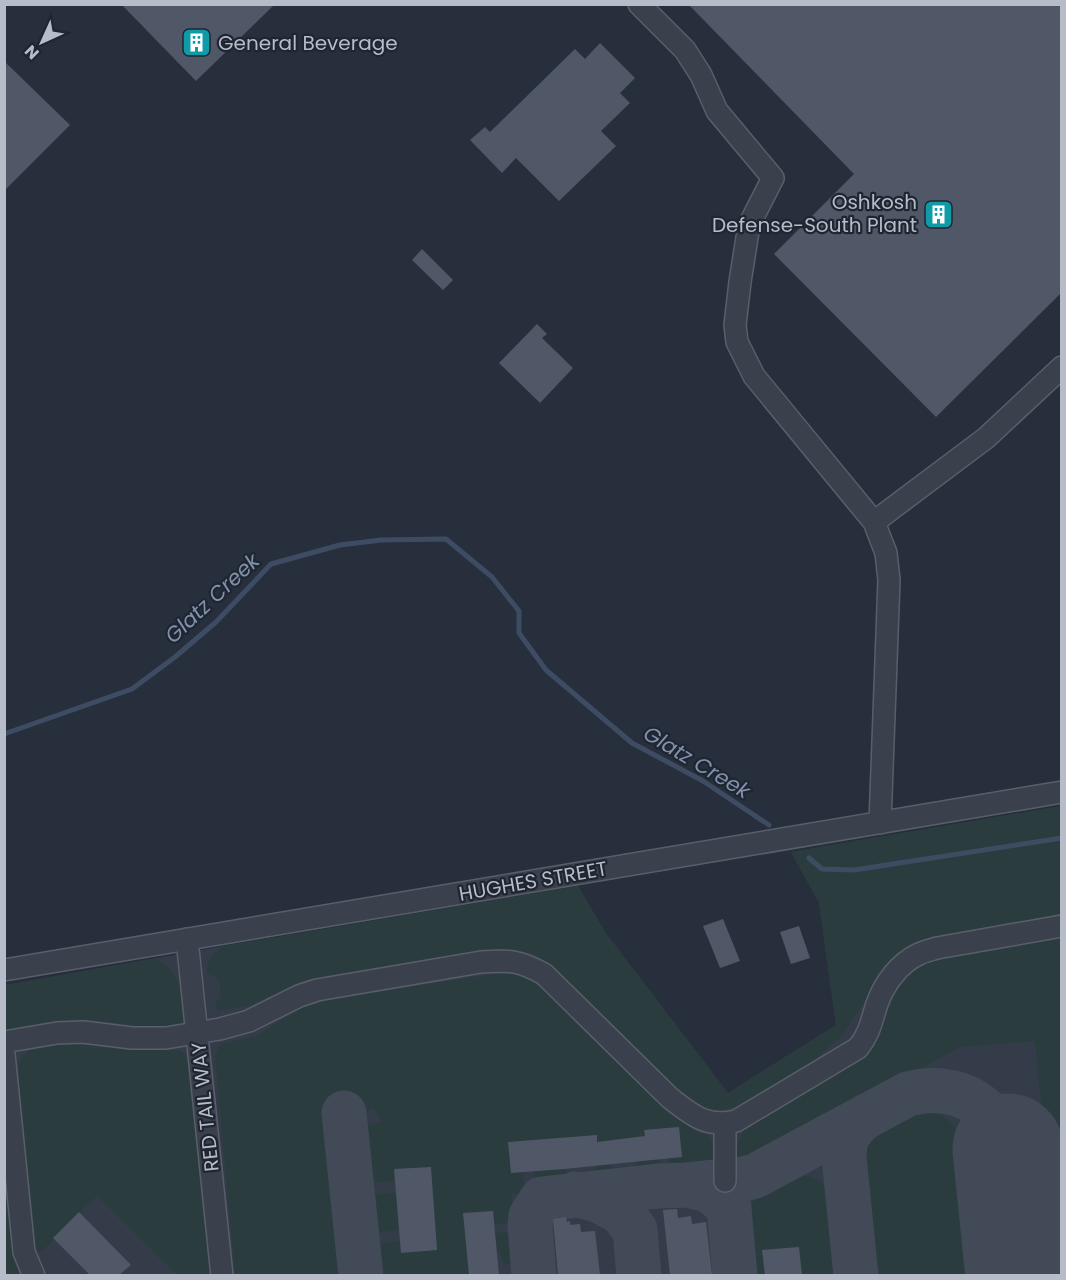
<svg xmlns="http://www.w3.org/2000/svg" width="1066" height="1280" viewBox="0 0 1066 1280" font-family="Poppins,sans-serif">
<rect width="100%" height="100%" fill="#272f3c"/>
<path fill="#353c49" d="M 1061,806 L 1061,1275 L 5,1276 L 5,985 L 224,946 L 578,886 L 605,932 L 728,1093 L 836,1025 L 819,903 L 791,852 Z"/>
<path fill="#2a3c3e" d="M 1061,806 L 1061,916 L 942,937 L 897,956 L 879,975 L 863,1004 L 842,1036 L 806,1067 L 736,1107 L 718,1111 L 703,1107 L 685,1095 L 554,967 L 531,953 L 501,948 L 303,980 L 251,1005 L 217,1011 L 215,1004 L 221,997 L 219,980 L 212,975 L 207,974 C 208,958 212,956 224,946 L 578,886 L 605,932 L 728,1093 L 836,1025 L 819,903 L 791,852 Z
M 1061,936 L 1061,1275 L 1058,1275 L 1035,1041 L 960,1047 L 735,1172 C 735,1150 738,1138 750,1121 L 848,1067 L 861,1055 L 882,1018 L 888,1010 L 894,994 L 905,979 L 921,965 L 939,957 Z
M 157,958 C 181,976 184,990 188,1019 C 175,1029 153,1032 138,1026 L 84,1019 L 5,1032 L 5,985 Z
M 500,973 L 521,976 L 542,987 L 668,1111 L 698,1133 L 707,1135 C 717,1151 720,1158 711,1175 L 671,1179 L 669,1158 L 682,1156 L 679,1127 L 645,1130 L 647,1160 L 659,1159 L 661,1180 L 631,1184 L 629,1171 L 639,1161 L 608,1164 L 620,1172 L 621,1185 L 588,1187 L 587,1175 L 599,1165 L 597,1136 L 564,1169 L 578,1175 L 579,1188 L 536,1192 L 534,1171 L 547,1169 L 544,1139 L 509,1142 L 523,1172 L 525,1194 L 511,1194 L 515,1222 L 495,1224 L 493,1211 L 467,1248 L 496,1245 L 495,1233 L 517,1232 L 520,1263 L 504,1264 L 500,1253 L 497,1252 L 467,1255 L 469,1275 L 374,1275 L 371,1244 L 400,1241 L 401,1253 L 437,1250 L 435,1216 L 398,1218 L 399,1230 L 370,1233 L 366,1195 L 396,1193 L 431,1167 L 395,1169 L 395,1181 L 365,1183 L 360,1132 L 363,1126 L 382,1121 L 373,1107 L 365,1113 L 359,1115 L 357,1106 L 331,1110 L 346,1275 L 235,1275 L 215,1056 L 220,1044 L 256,1036 L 303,1007 L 334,999 Z
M 72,1044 L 136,1050 L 178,1050 L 184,1054 L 187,1059 L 196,1119 L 210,1275 L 177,1275 L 97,1196 L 53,1237 L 54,1239 L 43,1250 L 40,1251 L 32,1245 L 16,1079 C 20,1042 42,1046 72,1044 Z
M 909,1110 C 945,1109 954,1122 970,1151 L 983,1275 L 869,1275 L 859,1174 L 859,1153 L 869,1131 L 897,1115 Z
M 4,1168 L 15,1247 L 18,1271 L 17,1275 L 5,1275 Z
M 802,1175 C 835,1178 836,1213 839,1238 C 840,1250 841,1263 842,1275 L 746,1275 C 745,1263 740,1239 742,1228 C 743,1221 747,1215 749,1210 C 760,1186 776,1177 802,1175 Z"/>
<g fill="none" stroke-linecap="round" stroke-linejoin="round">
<path stroke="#3e4c63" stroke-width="5" d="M 4,734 L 132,689 L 175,657 L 216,622 L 271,564 L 340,545 L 381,540 L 446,539 L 492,577 L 519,611 L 519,633 L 546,670 L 632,743 L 703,781 L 769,825
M 809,858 L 822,869 L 854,870 L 1062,838"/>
<path stroke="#424a58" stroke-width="45" d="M 344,1113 L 361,1276
M 687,1185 L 744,1179 L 755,1176 L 908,1094 C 941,1085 977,1093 996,1124 C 1001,1132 1004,1140 1008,1149
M 575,1194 L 598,1200 L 617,1210 L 624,1216 L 635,1230 L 639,1276
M 534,1276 L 530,1225 L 531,1216 L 542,1199 L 658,1186 L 687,1185 L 707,1190 L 717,1196 L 729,1208 L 735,1276
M 856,1276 L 844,1157 C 844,1137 850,1129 866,1116"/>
<path stroke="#424a58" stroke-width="111" d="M 1008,1149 L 1021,1276"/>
</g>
<path fill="#505867" d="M 121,4 L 275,4 L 196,81 Z
M 688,4 L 1062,4 L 1062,292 L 936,417 L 774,254 L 854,174 Z
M 600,43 L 635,78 L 620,93 L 630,103 L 601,131 L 616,146 L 559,201 L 516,158 L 502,173 L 470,140 L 485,127 L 490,132 L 575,49 L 585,59 Z
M 4,61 L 70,125 L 4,191 Z
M 422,249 L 453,280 L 443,290 L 412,260 Z
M 537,324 L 547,334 L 542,338 L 573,368 L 540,403 L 499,363 Z
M 723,919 L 740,961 L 720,968 L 703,926 Z
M 799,926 L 810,958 L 791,964 L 780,932 Z
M 679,1127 L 682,1157 L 564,1169 L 511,1173 L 508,1142 L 597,1135 L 597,1142 L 645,1136 L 644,1130 Z
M 431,1167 L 437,1250 L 401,1253 L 394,1169 Z
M 677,1209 L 678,1218 L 691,1216 L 692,1224 L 706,1222 L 712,1275 L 670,1275 L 663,1210 Z
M 493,1211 L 499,1275 L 469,1275 L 463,1213 Z
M 79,1212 L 131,1265 L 119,1275 L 90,1275 L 53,1238 Z
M 566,1217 L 567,1222 L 570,1221 L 570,1225 L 580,1224 L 581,1232 L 595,1231 L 600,1275 L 558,1275 L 553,1219 Z
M 799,1247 L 802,1275 L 765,1275 L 762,1250 Z"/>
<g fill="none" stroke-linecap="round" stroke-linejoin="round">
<defs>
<path id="minor" d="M 639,4 L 685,50 L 701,75 L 717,111 L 773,178 L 749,225 L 740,282 L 735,325 L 737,342 L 754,376 L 874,522
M 880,823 L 889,580 L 886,553 L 874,522 L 986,438 L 1062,367
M 187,939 L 222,1276
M 4,970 L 1062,792
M 4,1042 L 57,1033 L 83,1032 L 132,1038 L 166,1038 L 220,1029 L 249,1021 L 299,996 L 317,990 L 481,962 C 510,960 518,960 544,974 L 670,1098 C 692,1115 706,1128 736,1121 L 858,1048 C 870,1033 871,1022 877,1004 C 884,984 899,963 919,954 C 925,951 931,950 937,948 L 1062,926
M 4,1054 L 24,1252 L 34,1276
M 725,1181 L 725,1123"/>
</defs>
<use href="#minor" stroke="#585f6b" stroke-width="24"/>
<use href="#minor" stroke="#3a414d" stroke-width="21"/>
</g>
<defs>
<symbol id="building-square" viewBox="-11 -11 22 22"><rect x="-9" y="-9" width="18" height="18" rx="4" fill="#0f9aa8" stroke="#1f2632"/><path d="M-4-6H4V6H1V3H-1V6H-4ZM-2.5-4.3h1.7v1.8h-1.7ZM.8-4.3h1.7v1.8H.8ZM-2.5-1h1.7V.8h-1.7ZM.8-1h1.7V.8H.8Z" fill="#fff"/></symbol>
</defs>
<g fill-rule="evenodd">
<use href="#building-square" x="180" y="26" width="33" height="33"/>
<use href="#building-square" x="922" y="198" width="33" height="33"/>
</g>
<g text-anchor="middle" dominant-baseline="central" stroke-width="4.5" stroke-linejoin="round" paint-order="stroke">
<g font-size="20" fill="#b6bcc8" stroke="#1f2632" text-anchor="start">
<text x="218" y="43">General Beverage</text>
<text x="917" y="202" text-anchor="end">Oshkosh<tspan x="917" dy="23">Defense-South Plant</tspan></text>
</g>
<g font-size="20" fill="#b6bcc8" stroke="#1f2632">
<text transform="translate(533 881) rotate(-10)">HUGHES STREET</text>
<text transform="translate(205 1107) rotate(-96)">RED TAIL WAY</text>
</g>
<g font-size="21" font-style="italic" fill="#8191ac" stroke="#1f2632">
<text transform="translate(212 598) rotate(-43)">Glatz Creek</text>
<text transform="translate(697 762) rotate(31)">Glatz Creek</text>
</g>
</g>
<rect width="1066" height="1280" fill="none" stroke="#b6bcc8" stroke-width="12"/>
<g transform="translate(42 42) rotate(225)" stroke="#1f2632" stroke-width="4.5" paint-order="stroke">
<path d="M0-4.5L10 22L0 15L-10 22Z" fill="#b6bcc8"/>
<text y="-9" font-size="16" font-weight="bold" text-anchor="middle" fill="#b6bcc8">N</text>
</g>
</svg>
